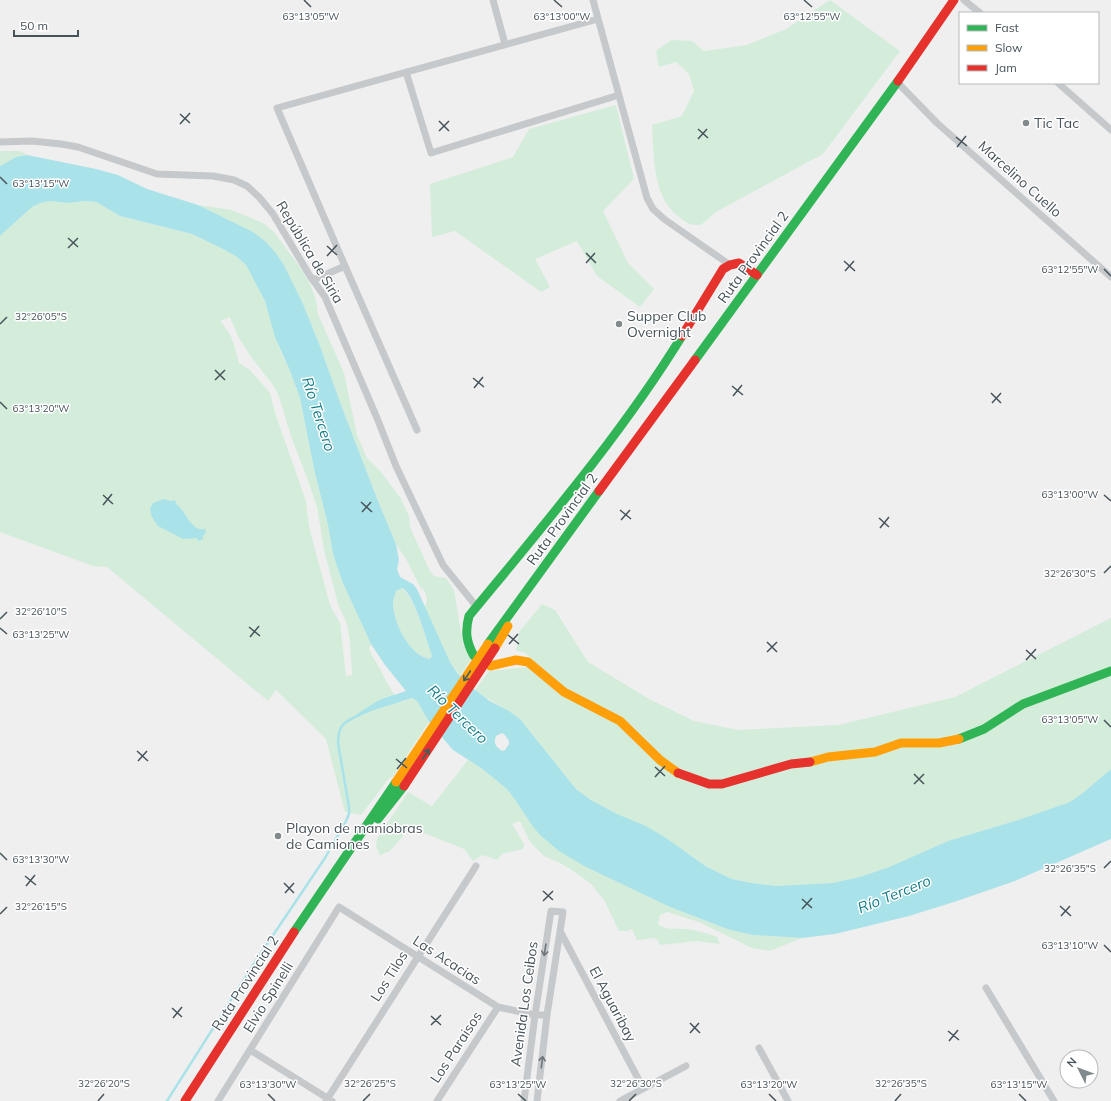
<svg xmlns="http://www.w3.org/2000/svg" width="1111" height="1101" viewBox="0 0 1111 1101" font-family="Mulish,sans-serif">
<rect width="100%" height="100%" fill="#efefef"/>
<path fill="#d4eddb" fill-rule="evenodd" d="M 830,0 L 900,51 L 823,154 L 716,212 L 701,225 C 690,225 688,224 679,217 C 652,197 654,156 652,125 L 682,116 L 694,91 L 689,74 L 676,62 L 659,67 L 656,51 L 671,40 L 692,41 L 704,51 L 747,45 L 786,29 Z
M 616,105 L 634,179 L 603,211 L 628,263 L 654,289 L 640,307 L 597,276 L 577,241 L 535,259 L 550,287 L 541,292 L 455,231 L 432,237 L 430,184 L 513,157 L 529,129 Z
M 0,151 L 20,151 L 27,155 L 16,157 L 0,166 Z
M 50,201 L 67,203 L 86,201 L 96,202 L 120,216 L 192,234 L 223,249 L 237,257 L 246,265 L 265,301 L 280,350 L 290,371 L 300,398 L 314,469 L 328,525 L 333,554 L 342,581 L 371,644 L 369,649 C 372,657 377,663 381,671 C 387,682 391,693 402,702 L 412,698 L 417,701 L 429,722 L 392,778 L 390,777 L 361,815 L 345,812 L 326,739 L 276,690 L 268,701 L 107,567 L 93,566 L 0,532 L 0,236 L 32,207 L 40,203 ZM 230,317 L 238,336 L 249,354 L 273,385 L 278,394 L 292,439 L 306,475 L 317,507 L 324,550 L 338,604 L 347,624 L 350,642 L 352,675 L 346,676 L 340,623 L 330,605 L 309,527 L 306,501 L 276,416 L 270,393 L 250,370 L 239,363 C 235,347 232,333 220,321 Z
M 198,205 L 232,210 L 263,223 L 274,232 L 302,270 L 310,284 L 316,300 L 318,314 L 344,373 L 357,435 L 367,458 L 381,472 L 401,499 L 409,516 L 410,527 L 429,569 L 434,576 L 446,578 L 454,590 L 463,644 L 472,658 L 460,676 L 450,662 L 425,608 L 427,599 L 424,590 L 420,587 L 406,559 L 396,544 L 378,501 L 341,405 L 320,346 L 303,304 L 284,265 L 265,241 Z
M 401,588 C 414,593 427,642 432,656 L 430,659 C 409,656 393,621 393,603 C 393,599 394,595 396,591 Z
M 542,604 L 555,610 L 588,662 L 651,700 L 694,721 L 738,730 L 838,725 L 955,697 L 1111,618 L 1111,769 L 1084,792 L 1070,802 L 1018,820 L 948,841 L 889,867 L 860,877 L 832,883 L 776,886 L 752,883 L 732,879 L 707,867 L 688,853 L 591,800 L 576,789 L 520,719 C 506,708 490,701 475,690 L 489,671 L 539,666 L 524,652 L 516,651 L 519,632 Z
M 468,760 L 481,768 L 507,789 L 516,801 L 531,824 L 586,867 L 670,907 L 730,930 L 753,935 L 802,938 L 770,951 L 752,948 L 699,922 L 667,912 L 660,915 L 658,924 C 668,931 674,928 686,929 C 696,930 708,933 717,937 L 720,944 L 697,941 L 660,945 L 656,938 L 637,940 L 632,929 L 627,931 L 619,931 L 604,900 L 591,884 L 575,872 L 560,863 L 544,856 L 530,842 L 520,821 L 512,824 L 524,844 L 523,849 L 502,854 L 497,860 L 482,855 L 473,861 L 464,849 L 424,833 L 417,826 L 408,830 L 390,851 L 380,855 L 376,847 L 377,839 L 408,792 L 432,806 Z"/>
<path fill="#aae2e9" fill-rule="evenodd" d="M 27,155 L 96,169 L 118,175 L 147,189 L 198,205 L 253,232 L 265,241 L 275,252 L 284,265 L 303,304 L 320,346 L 341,405 L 378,501 L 396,544 L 399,560 L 397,569 L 400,577 L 413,584 L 417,589 L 450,662 L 458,674 L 475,690 L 490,701 L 509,711 L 520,719 L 576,789 L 591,800 L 617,814 L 646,826 L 666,838 L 707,867 L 732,879 L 752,883 L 776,886 L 832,883 L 860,877 L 889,867 L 948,841 L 1018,820 L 1070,802 L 1084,792 L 1111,769 L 1111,839 L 1015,881 L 954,902 L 909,916 L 835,934 L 802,938 L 753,935 L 730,930 L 670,907 L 586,867 L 559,851 L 540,835 L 531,824 L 516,801 L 507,789 L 481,768 L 453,750 L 429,722 L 417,701 L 412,698 L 371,711 L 358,717 L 357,714 L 379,700 L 406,691 L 385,665 L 371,644 L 342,581 L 333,554 L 328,525 L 314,469 L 300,398 L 290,371 L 275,337 L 265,301 L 246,265 L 237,257 L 223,249 L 192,234 L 120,216 L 96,202 L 86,201 L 67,203 L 50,201 L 40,203 L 32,207 L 0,236 L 0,166 L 16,157 ZM 402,588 C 414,593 427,642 432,656 L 430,659 C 409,656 393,621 393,603 C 393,599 395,595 396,591 ZM 502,733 L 505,735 L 509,741 L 509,744 L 505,750 L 502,751 C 496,747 493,743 496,736 Z
M 164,499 L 171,501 L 175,500 L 176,504 C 187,512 191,532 205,529 L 206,532 L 203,536 L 203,539 L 198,541 L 197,538 L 183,539 L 158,526 L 152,517 L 150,509 L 153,503 Z"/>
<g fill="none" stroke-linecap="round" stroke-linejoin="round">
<path stroke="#aae2e9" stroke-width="2.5" d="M 349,814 L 349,807 L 338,743 C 338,725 344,722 359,715
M 167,1101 L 257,959 L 325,858 L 346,821 L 349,814"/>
<path stroke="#c6c9cb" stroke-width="7" d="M 493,0 L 505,44
M 593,0 L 647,198 L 653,209 L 664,219 L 730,265
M 964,0 L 980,13
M 406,72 L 431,153 L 619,95
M 897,82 L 937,123 L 1111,277
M 1058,83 L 1111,130
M 0,142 L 32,141 L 61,144 L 78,147 L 157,174 L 213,176 L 234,180 L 247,186 L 259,197 L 273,214 L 310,276 L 325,297 L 377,418 L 396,466 L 443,565 L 476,606
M 345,266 L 417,430
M 313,280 L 345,266 L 277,108 L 598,19
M 560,931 L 643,1088
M 986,988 L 1054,1101
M 759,1048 L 788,1101
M 250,1050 L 332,1101
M 218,1101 L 339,907 L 498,1007 L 535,1015 L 547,1015
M 326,1101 L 476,866
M 437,1101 L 498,1007
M 524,1101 L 535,1015 L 551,911 L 563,912 L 547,1015 L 537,1101
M 620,1101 L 686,1066"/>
<path stroke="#30b455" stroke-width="9" d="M 695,360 L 898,81
M 488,644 L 599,491
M 474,656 C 466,642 465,631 469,616 C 543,526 621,435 682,336
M 959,739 L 984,729 L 1023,704 L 1111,671
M 378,819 L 404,786
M 294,932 L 396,782"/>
<path stroke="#ff9f0a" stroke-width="9" d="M 495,648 L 508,626
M 490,666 L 516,660 L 528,662 L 564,692 L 620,721 L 660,760 L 678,773
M 810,762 L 828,757 L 875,752 L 901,743 L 939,743 L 959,739"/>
<path stroke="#e5322d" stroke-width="9" d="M 898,81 L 954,0
M 682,336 L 723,269 L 730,265 L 739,263 L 757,275
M 599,491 L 695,360
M 678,773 L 709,784 L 722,784 L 791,764 L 810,762
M 185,1101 L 294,932"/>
<path stroke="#ff9f0a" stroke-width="9" d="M 396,782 L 488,644"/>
<path stroke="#e5322d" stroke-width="9" d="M 404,786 L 495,648"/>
</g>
<defs><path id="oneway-shaft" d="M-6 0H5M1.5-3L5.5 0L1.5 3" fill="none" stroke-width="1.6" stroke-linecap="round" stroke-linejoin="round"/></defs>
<g stroke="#455d5a">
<use href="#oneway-shaft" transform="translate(467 676) rotate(124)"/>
<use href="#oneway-shaft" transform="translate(426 754) rotate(-57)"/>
</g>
<g stroke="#6d767c">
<use href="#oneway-shaft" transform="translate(545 950) rotate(99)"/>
<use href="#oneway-shaft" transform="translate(542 1062) rotate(-83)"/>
</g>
<path fill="none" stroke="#47535a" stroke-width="1.5" d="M 304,0 L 311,7M 554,0 L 562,7M 804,0 L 812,7M 180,114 L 190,123M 439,121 L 449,131M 180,124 L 190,113M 698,129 L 708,138M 439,131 L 449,121M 956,137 L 967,146M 698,139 L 707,129M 957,147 L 966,136M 0,177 L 7,184M 68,238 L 78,247M 327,246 L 337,255M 68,248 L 78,238M 586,253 L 596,263M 327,256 L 337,245M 844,261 L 855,271M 586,263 L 595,253M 1104,269 L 1111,276M 845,271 L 854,261M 0,324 L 7,317M 215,370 L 225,380M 473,378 L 484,387M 215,380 L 225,370M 732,386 L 743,395M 474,388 L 483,377M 991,393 L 1001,403M 733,396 L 742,385M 0,402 L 7,409M 992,403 L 1001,393M 103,495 L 113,504M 1104,495 L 1111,501M 361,502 L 372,512M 103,505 L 112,494M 620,510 L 631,519M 362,512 L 371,502M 879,518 L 889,527M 621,520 L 630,510M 880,528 L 889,517M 1104,573 L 1111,566M 0,619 L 7,612M 249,627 L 260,636M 0,628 L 7,634M 508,635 L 519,644M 250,637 L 259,626M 767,642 L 777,652M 509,644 L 518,634M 1026,650 L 1036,659M 767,652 L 777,642M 1026,660 L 1036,649M 1104,720 L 1111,727M 137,751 L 148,761M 396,759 L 407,768M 138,761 L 147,751M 655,767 L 665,776M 397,769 L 406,758M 914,774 L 924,784M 655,777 L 665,766M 914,784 L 924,774M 0,853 L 7,860M 1104,868 L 1111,861M 25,876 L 36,885M 284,883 L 294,893M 26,886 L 35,875M 543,891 L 553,900M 285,893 L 294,883M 802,899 L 812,908M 543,901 L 553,891M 1060,906 L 1071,916M 802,909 L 812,898M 0,914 L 7,907M 1061,916 L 1070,906M 1104,945 L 1111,952M 172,1008 L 182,1017M 431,1016 L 441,1025M 173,1018 L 182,1007M 690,1023 L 700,1033M 431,1025 L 441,1015M 948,1031 L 959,1040M 690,1033 L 699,1023M 949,1041 L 958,1030M 268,1094 L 275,1101M 518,1094 L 526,1101M 769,1094 L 776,1101M 1019,1094 L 1026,1101M 98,1101 L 104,1094M 363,1101 L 370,1094M 629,1101 L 636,1094M 895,1101 L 901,1094"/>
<g fill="#828a8e" stroke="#fff" stroke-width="1.5">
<circle cx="1026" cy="123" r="4"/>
<circle cx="619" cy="324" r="4"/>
<circle cx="278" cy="836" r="4"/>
</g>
<g text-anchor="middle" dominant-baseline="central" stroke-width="3" stroke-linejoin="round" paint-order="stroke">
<g font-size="14" fill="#47535a" stroke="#fff" text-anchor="start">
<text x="1034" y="123">Tic Tac</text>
<text x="627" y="316">Supper Club<tspan x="627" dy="16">Overnight</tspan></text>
<text x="286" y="828">Playon de maniobras<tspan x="286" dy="16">de Camiones</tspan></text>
</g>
<g font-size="14" fill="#47535a" stroke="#fff">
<text transform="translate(1020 179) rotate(42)">Marcelino Cuello</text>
<text transform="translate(310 252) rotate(59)">República de Siria</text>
<text transform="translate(753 257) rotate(-54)">Ruta Provincial 2</text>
<text transform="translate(562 519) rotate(-54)">Ruta Provincial 2</text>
<text transform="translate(447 960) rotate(33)">Las Acacias</text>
<text transform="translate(389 976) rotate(-58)">Los Tilos</text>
<text transform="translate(245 983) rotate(-57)">Ruta Provincial 2</text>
<text transform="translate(268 997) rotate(-58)">Elvio Spinelli</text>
<text transform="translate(524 1004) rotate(-82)">Avenida Los Ceibos</text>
<text transform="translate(613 1004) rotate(62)">El Aguaribay</text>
<text transform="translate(456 1047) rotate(-57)">Los Paraisos</text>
</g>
<g font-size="15" font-style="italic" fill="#147d8b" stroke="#fff">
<text transform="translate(319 414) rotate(72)">Río Tercero</text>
<text transform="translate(458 714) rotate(44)">Río Tercero</text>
<text transform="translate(894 894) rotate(-22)">Río Tercero</text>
</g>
</g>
<g font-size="10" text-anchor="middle" fill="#47535a" stroke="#fff" stroke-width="3" stroke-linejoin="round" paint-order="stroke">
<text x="311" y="20">63°13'05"W</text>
<text x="562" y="20">63°13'00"W</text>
<text x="812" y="20">63°12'55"W</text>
<text x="41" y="187">63°13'15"W</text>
<text x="1070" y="273">63°12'55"W</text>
<text x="41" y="320">32°26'05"S</text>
<text x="41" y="412">63°13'20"W</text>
<text x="1070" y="498">63°13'00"W</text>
<text x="1070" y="577">32°26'30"S</text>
<text x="41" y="615">32°26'10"S</text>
<text x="41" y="638">63°13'25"W</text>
<text x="1070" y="723">63°13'05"W</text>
<text x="41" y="863">63°13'30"W</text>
<text x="1070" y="872">32°26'35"S</text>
<text x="41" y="910">32°26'15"S</text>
<text x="1070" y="949">63°13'10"W</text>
<text x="104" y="1087">32°26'20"S</text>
<text x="370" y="1087">32°26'25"S</text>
<text x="636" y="1087">32°26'30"S</text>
<text x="901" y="1087">32°26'35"S</text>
<text x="268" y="1088">63°13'30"W</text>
<text x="518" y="1088">63°13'25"W</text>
<text x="769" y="1088">63°13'20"W</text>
<text x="1019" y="1088">63°13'15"W</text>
</g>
<rect x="959" y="12" width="140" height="72" fill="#ffffff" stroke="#b5babd"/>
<rect x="967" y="25" width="20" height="6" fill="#30b455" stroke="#b5babd"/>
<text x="995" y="32" font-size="12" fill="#47535a">Fast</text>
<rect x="967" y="45" width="20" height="6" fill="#ff9f0a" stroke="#b5babd"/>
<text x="995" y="52" font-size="12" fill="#47535a">Slow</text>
<rect x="967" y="65" width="20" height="6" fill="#e5322d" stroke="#b5babd"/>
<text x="995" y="72" font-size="12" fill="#47535a">Jam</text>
<g transform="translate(1079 1069) rotate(312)"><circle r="19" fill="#ffffff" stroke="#b5babd"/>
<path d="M0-3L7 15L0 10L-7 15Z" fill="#828a8e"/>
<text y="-6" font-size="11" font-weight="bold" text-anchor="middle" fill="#47535a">N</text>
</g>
<path d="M14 30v6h64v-6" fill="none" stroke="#47535a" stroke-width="2"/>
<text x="20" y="30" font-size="12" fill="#47535a" stroke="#ffffff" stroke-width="3" paint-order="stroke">50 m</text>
</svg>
